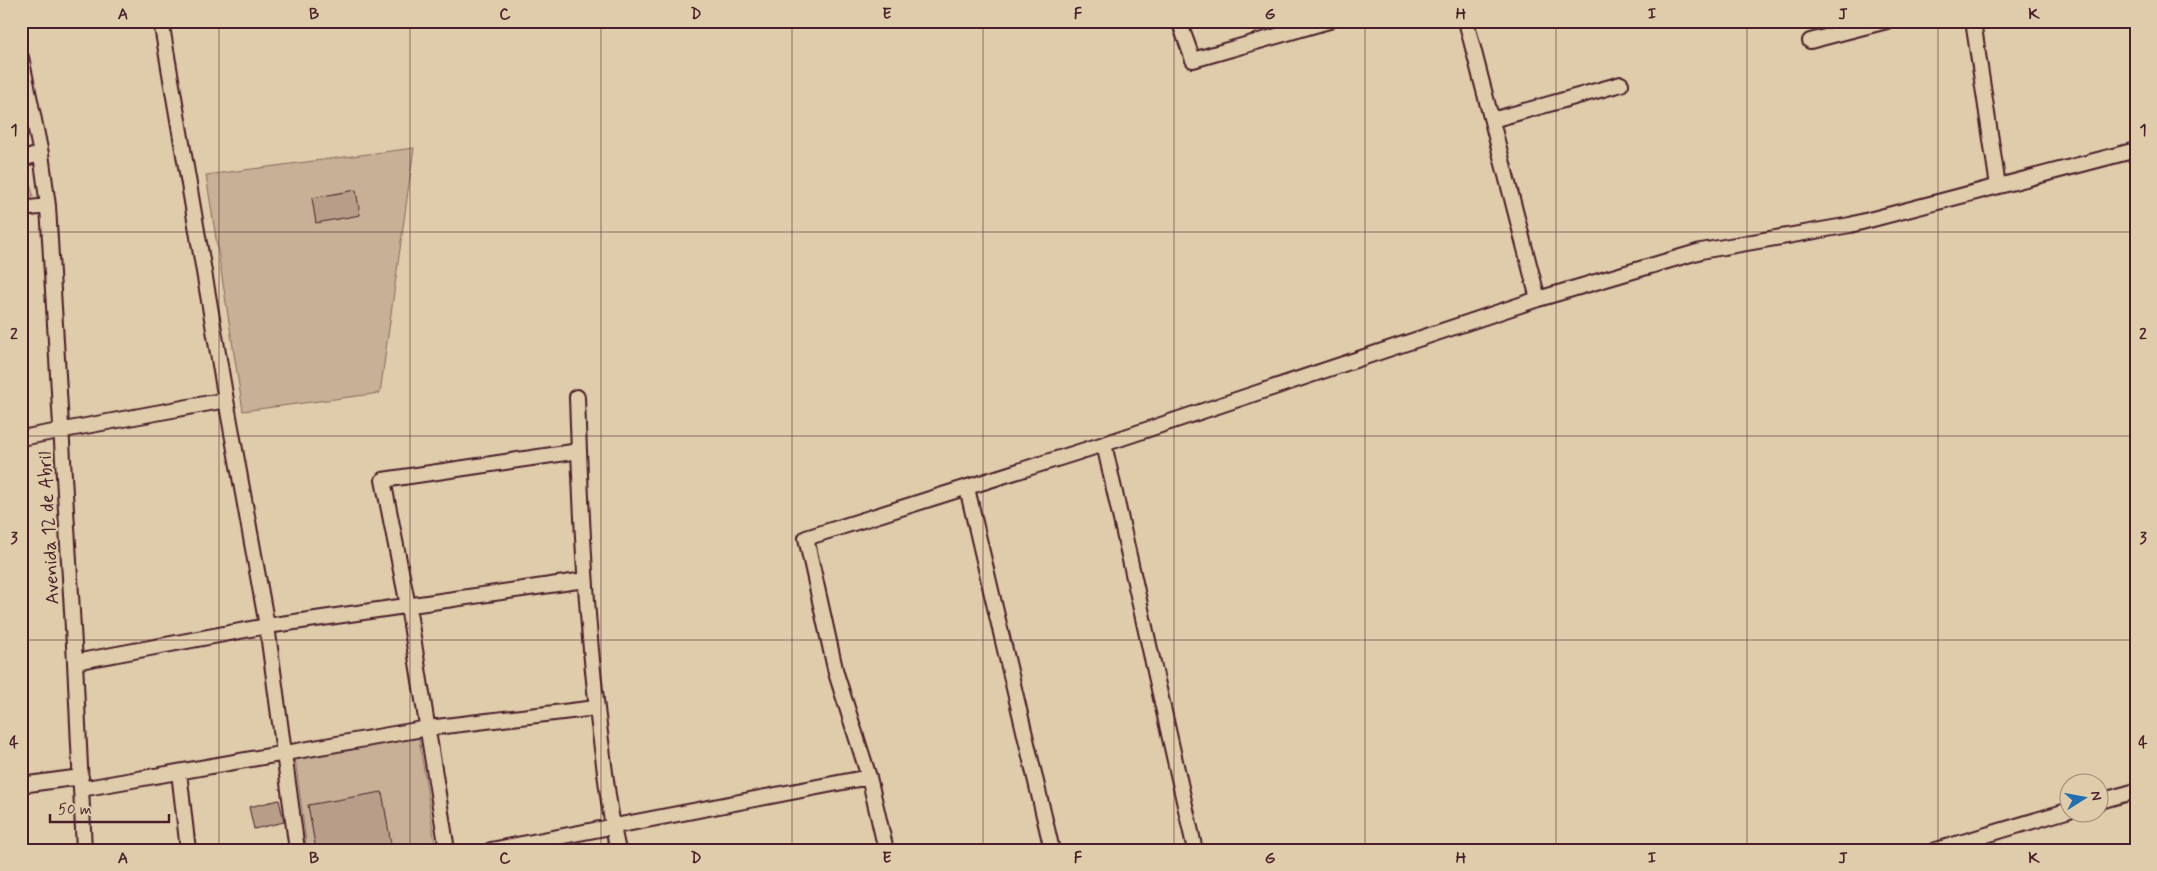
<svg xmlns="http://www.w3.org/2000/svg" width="2157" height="871" viewBox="0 0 2157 871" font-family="Mynerve,sans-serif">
<rect width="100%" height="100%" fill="#dfccaa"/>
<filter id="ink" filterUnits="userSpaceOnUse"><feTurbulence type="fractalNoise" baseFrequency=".02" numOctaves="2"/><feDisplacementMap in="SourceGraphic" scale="10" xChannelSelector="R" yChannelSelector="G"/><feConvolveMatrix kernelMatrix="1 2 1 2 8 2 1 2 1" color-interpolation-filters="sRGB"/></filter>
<g filter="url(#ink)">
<path fill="#c7b095" stroke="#886860" d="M 414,148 L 380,393 L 243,411 L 206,175 Z
M 23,166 L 27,168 L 33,196 L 28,201 L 21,202 L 21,167 Z
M 419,738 L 436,850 L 307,850 L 295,758 Z"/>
<path fill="#b89e89" stroke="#4a1f2b" d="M 356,190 L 360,215 L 316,223 L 312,198 Z
M 382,792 L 392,850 L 316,850 L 308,805 Z
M 279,800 L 284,822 L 254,829 L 249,807 Z"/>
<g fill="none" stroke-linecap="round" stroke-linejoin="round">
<defs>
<path id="street" d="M 161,21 L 226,400 L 267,626 L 297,850
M 1179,21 L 1193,60 L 1329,21
M 1466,21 L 1538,299
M 1973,21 L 1998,186
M 1810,41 L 1887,21
M 21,57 L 41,154 L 48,206 L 75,662 L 84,850
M 1492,120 L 1621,84
M 21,159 L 41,154
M 21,209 L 48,206
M 577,397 C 581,512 586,627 601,741 C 606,778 609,814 618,850
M 21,438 L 226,400
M 1104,444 L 1195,850
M 967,488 L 1052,850
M 75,662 L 267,626 L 585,580
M 179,772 L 188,850
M 21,785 L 81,777
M 81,789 L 428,728 L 596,708
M 2100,801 L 2136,791
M 447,850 L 408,606 L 383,480 L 579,451
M 491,850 L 869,777
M 886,850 L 869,777 L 836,673 L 806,538 L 1104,444 L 1538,299 L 1701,251 L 1850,225 L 2136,150
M 1936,850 L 2070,810"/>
</defs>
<use href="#street" stroke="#4a1f2b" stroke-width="18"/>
<use href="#street" stroke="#dfccaa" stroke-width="14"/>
</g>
</g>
<path fill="none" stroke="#4a1f2b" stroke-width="1" stroke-opacity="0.55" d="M 219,21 L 219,850M 410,21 L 410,850M 601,21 L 601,850M 792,21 L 792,850M 983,21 L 983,850M 1174,21 L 1174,850M 1365,21 L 1365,850M 1556,21 L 1556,850M 1747,21 L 1747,850M 1938,21 L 1938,850M 21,232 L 2136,232M 21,436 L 2136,436M 21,640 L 2136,640"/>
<g text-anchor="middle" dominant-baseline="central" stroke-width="4" stroke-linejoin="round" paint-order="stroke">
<g font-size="19" fill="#4a1f2b" stroke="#dfccaa">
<text transform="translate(49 528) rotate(-93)">Avenida 12 de Abril</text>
</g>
</g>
<rect width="2157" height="871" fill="none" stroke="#dfccaa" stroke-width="55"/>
<g transform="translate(2084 798) rotate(79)"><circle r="24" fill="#dfccaa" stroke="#a38777"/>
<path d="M0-4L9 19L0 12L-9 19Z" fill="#1f6fb2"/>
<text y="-8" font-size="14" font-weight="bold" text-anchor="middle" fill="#4a1f2b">N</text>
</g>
<path d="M50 814v8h119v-8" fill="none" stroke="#4a1f2b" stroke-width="2.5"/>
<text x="58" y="814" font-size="15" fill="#4a1f2b" stroke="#dfccaa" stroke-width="4" paint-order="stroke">50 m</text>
<rect x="28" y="28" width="2102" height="816" fill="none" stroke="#4a1f2b" stroke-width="2"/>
<g font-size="16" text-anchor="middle" font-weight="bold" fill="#4a1f2b">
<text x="123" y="19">A</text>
<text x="314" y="19">B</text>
<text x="505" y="19">C</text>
<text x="696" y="19">D</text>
<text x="887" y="19">E</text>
<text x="1078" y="19">F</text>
<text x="1270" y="19">G</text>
<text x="1461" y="19">H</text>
<text x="1652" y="19">I</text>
<text x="1843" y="19">J</text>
<text x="2034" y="19">K</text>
<text x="14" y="135">1</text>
<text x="2143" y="135">1</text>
<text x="14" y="339">2</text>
<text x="2143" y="339">2</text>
<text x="14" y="543">3</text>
<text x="2143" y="543">3</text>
<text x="14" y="747">4</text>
<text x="2143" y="747">4</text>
<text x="123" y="863">A</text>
<text x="314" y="863">B</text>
<text x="505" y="863">C</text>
<text x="696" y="863">D</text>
<text x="887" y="863">E</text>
<text x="1078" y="863">F</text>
<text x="1270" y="863">G</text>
<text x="1461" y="863">H</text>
<text x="1652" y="863">I</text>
<text x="1843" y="863">J</text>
<text x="2034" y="863">K</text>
</g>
</svg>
